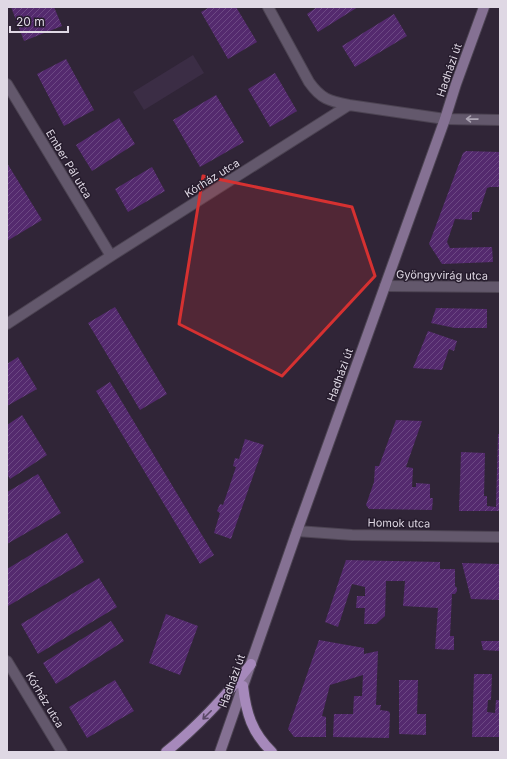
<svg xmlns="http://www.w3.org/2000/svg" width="507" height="759" viewBox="0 0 507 759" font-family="Inter,sans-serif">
<defs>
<pattern id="building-hatch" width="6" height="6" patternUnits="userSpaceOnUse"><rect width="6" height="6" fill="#542a6e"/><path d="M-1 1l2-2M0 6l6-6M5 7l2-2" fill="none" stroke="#6c4883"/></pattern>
</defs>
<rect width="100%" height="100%" fill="#302537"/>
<path fill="#3b2d45" d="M 193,55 L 204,73 L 144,110 L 133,92 Z"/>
<path fill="url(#building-hatch)" d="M 11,7 L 54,7 L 62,26 L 24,41 Z
M 210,7 L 236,7 L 257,42 L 228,59 L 201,12 Z
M 317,7 L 358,7 L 318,32 L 307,14 Z
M 394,14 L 407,36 L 355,67 L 342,46 Z
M 66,59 L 94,110 L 64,126 L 37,74 Z
M 275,73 L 297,111 L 270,127 L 248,89 Z
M 216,95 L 244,142 L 200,167 L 173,120 Z
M 119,118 L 135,144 L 92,171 L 76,145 Z
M 466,151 L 500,152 L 500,187 L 490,187 L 487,188 L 479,212 L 472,212 L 472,220 L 455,219 L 447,242 L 450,248 L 492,247 L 493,262 L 442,264 L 429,244 L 463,153 Z
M 7,163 L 42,220 L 7,241 Z
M 152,167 L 165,191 L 128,212 L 115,189 Z
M 115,307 L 167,394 L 140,410 L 88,323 Z
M 436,308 L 487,309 L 487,328 L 455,328 L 431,323 Z
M 428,331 L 457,341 L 454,351 L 449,349 L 442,370 L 413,368 Z
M 18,357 L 37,389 L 7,406 L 7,364 Z
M 110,382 L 214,555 L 200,564 L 96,391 Z
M 22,415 L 47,455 L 10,479 L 7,474 L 7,425 Z
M 396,420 L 422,421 L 406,467 L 413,468 L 412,487 L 416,487 L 416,483 L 430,484 L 430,498 L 433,498 L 432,510 L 369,509 L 366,505 L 374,482 L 375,466 L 379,466 Z
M 498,434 L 500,434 L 500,511 L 459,511 L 461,452 L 485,453 L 484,496 L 487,496 L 487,506 L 496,507 Z
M 245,439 L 264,445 L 231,539 L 214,533 L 220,513 L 217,511 L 220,504 L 223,505 L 236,467 L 233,466 L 235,458 L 239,459 Z
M 38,474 L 61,513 L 7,544 L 7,492 Z
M 67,533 L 84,562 L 8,606 L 7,604 L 7,569 Z
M 346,560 L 440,562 L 440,569 L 455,569 L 455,586 L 457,588 L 457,591 L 455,594 L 452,594 L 450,636 L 454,636 L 454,650 L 435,649 L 438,608 L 403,606 L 405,581 L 386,581 L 385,616 L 376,624 L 364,624 L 365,608 L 356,608 L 357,596 L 365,596 L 365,587 L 352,584 L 338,627 L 325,622 Z
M 462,563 L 500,564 L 500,600 L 471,599 Z
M 99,578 L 117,607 L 38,654 L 21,624 Z
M 166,614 L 198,626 L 180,675 L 149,663 Z
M 111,621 L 124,641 L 56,684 L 43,663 Z
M 319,640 L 364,648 L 364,654 L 378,651 L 376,705 L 381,705 L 380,710 L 388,711 L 390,713 L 389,738 L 333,737 L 334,714 L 353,714 L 354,696 L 362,696 L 363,675 L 330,685 L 322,716 L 326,717 L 326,737 L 294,737 L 288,729 Z
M 481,641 L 500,641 L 500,651 L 483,650 Z
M 474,674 L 492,674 L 491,700 L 488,700 L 487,712 L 495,713 L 496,700 L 500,700 L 500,737 L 472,737 Z
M 115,680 L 134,711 L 87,738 L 69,707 Z
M 399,680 L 418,680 L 417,714 L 426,714 L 426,735 L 399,734 Z"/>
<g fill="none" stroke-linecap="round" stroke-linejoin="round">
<defs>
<path id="street" d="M 268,7 L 309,82 C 321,99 329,101 349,105
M 7,84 L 111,256
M 385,286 L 500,287
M 7,324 L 111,256 L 349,105 L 445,119 L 500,120
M 297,531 L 352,535 L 500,537
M 7,661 L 62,752"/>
<path id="secondary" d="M 220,752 L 297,531 L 445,119 L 456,84 L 484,7"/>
<path id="primary" d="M 243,686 C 246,713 252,733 272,752
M 166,752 C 198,726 226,696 251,664"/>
</defs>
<use href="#street" stroke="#4c4352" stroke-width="12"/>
<use href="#secondary" stroke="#4c4352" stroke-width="12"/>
<use href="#primary" stroke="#4c4352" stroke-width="12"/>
<use href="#street" stroke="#63586c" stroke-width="10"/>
<use href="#secondary" stroke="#857193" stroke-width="10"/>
<use href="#primary" stroke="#a689bb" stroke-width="10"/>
</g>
<defs><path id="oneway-shaft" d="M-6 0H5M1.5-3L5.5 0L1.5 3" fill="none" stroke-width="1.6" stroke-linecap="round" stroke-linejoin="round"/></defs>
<use stroke="#ada5b4" href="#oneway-shaft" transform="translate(472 119) rotate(-179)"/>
<use stroke="#594866" href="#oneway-shaft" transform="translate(207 715) rotate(135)"/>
<path fill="#d63131" fill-opacity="0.2" stroke="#d63131" stroke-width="3" stroke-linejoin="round" d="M 203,176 L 352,207 L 375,276 L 282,376 L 179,324 Z"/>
<g text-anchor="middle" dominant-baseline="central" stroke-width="3" stroke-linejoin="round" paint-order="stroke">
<g font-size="11" fill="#dfd8e4" stroke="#261c2d">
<text transform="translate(449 70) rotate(-71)">Hadházi út</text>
<text transform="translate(69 164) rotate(59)">Ember Pál utca</text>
<text transform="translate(212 178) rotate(-32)">Kórház utca</text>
<text transform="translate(442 275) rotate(1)">Gyöngyvirág utca</text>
<text transform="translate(340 375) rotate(-70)">Hadházi út</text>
<text transform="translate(399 523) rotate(1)">Homok utca</text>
<text transform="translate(232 681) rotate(-70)">Hadházi út</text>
<text transform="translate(45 700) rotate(59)">Kórház utca</text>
</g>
</g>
<rect width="507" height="759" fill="none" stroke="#dfd8e4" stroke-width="16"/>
<path d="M10 26v6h58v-6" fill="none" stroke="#dfd8e4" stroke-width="2"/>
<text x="16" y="26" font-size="12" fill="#dfd8e4" stroke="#261c2d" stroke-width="3" paint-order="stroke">20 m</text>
</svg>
